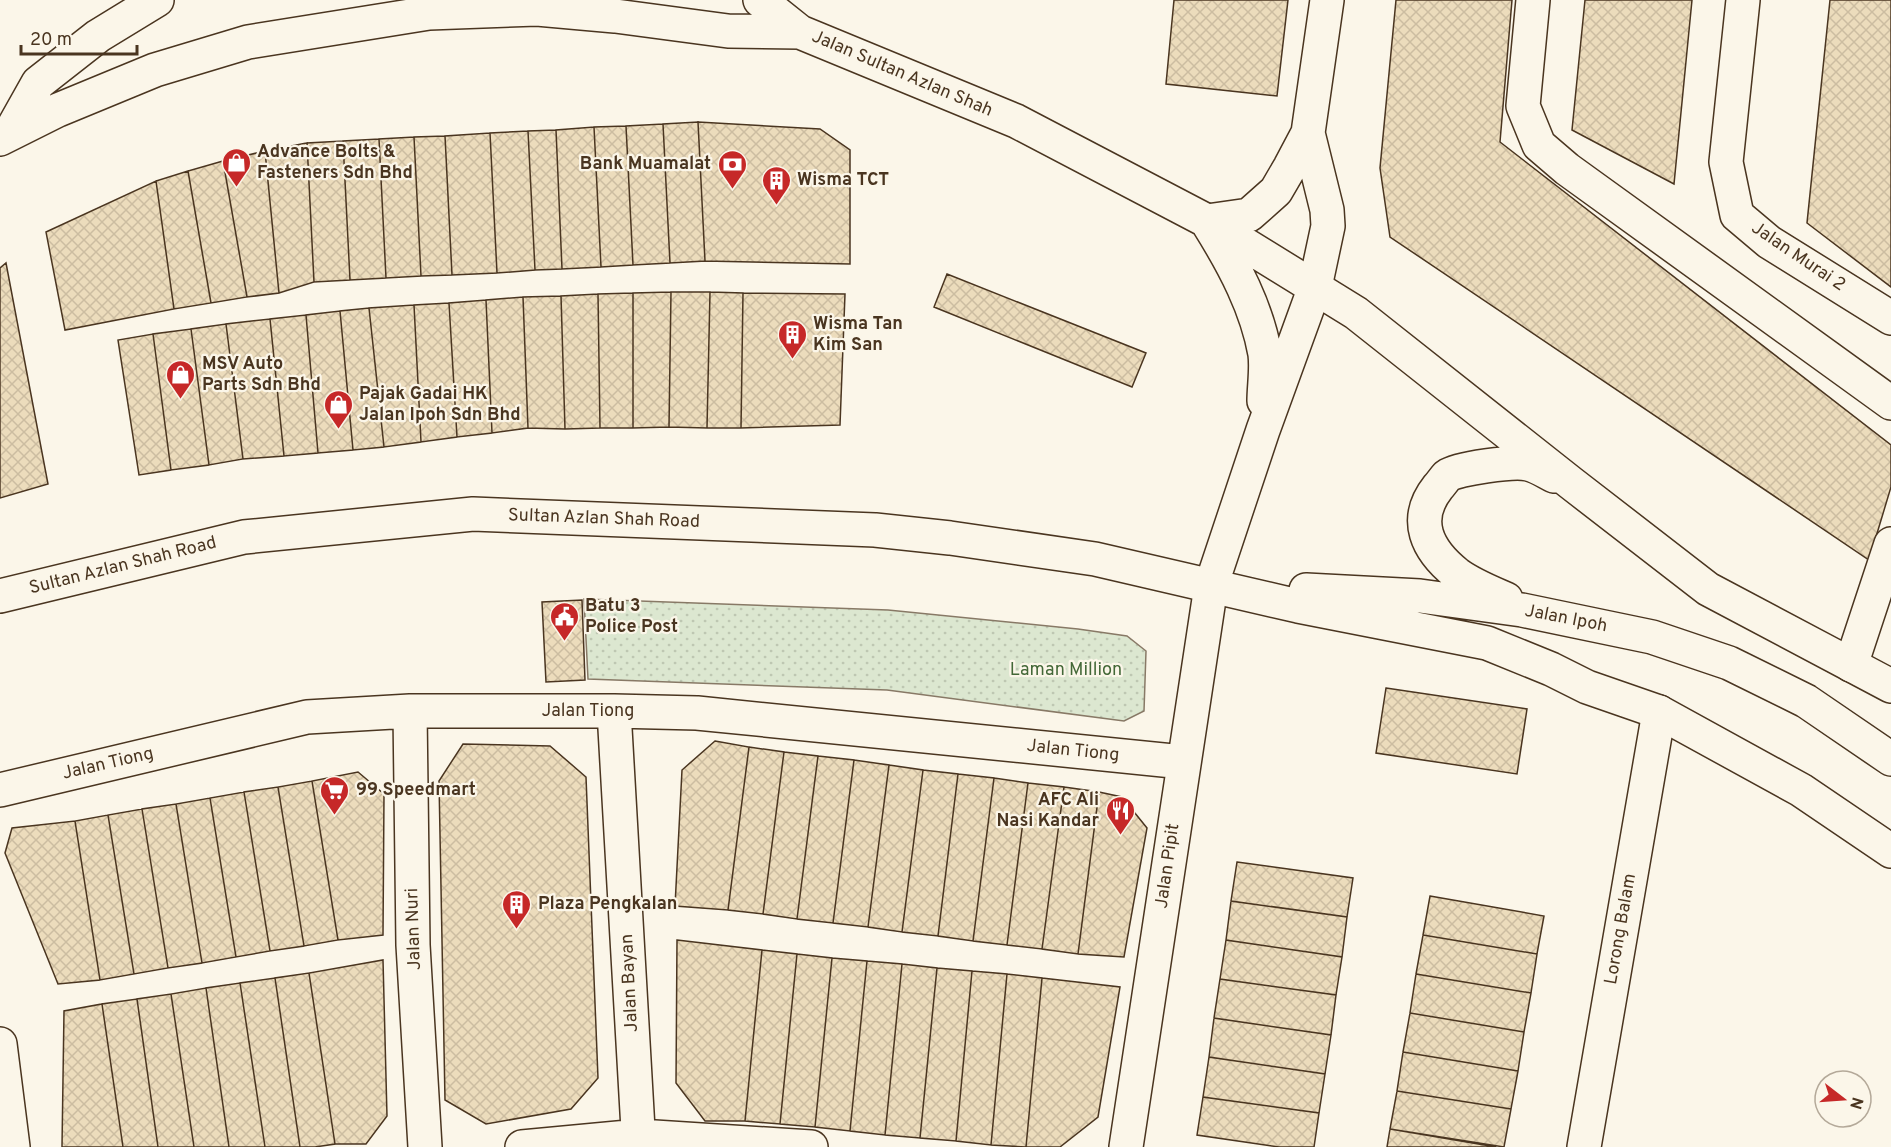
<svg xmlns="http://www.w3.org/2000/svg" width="1891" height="1147" viewBox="0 0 1891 1147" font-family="Overpass,sans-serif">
<defs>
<pattern id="green-dots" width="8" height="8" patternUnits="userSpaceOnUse" patternTransform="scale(1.5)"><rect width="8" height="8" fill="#dce7d0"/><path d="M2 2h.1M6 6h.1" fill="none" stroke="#bec7b2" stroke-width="1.8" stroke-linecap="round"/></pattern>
<pattern id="building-cross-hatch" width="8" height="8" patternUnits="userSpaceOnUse" patternTransform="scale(1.5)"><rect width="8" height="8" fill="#ecdcbc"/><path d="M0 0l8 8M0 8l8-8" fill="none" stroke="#ccbda1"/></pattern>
</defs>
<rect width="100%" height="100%" fill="#fbf6e9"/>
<path fill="url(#green-dots)" stroke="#887966" stroke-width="1.5" d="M 584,599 L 888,610 L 1078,629 L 1127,636 L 1146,651 L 1144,711 L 1124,721 L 887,690 L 588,679 Z"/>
<path fill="url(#building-cross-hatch)" stroke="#4a3520" stroke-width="1.5" d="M 1174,0 L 1288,0 L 1277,96 L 1166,84 Z
M 1396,0 L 1512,0 L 1500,142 L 1891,445 L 1891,487 L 1869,560 L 1390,237 L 1380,168 Z
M 1585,0 L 1692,0 L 1674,184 L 1572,130 Z
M 1830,0 L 1891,0 L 1891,287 L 1807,223 Z
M 698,122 L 820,129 L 850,150 L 850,264 L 705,261 Z
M 698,122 L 705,261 L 670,263 L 663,124 Z
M 663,124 L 670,263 L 633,265 L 626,126 Z
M 626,126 L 633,265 L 601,267 L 594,127 Z
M 594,127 L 601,267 L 562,269 L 556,130 Z
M 556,130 L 562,269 L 535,270 L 528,131 Z
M 528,131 L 535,270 L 497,273 L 490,133 Z
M 490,133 L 497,273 L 452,275 L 445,136 Z
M 445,136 L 452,275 L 421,276 L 414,137 Z
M 414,137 L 421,276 L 386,278 L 379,139 Z
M 379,139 L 386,278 L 350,280 L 343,141 Z
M 343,141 L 350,280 L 314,282 L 307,143 Z
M 307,143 L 314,282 L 279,293 L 265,151 Z
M 265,151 L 279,293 L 247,297 L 223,161 Z
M 223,161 L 247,297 L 211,303 L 188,171 Z
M 188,171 L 211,303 L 174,309 L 156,181 Z
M 156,181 L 174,309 L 65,330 L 46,232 Z
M 6,263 L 48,484 L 0,498 L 0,268 Z
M 947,274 L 1146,353 L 1132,387 L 934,307 Z
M 671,292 L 669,427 L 633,428 L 633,293 Z
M 671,292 L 710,292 L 707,428 L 669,427 Z
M 710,292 L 743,293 L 741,428 L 707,428 Z
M 633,293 L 633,428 L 600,428 L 598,294 Z
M 743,293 L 845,294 L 840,425 L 741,428 Z
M 598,294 L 600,428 L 565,429 L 561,296 Z
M 561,296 L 565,429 L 528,428 L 523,297 Z
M 523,297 L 528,428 L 492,433 L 486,300 Z
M 486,300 L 492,433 L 457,437 L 449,303 Z
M 449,303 L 457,437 L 421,442 L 414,305 Z
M 414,305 L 421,442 L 384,447 L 369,308 Z
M 369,308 L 384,447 L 353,450 L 340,311 Z
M 340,311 L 353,450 L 318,453 L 306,315 Z
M 306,315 L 318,453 L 284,456 L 270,319 Z
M 270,319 L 284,456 L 243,459 L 226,324 Z
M 226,324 L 243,459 L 209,465 L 191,329 Z
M 191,329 L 209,465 L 171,470 L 153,334 Z
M 153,334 L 171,470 L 139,475 L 118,340 Z
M 582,600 L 585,680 L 546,682 L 542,602 Z
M 1386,688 L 1527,709 L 1517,774 L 1376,753 Z
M 715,741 L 749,747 L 728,910 L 675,906 L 682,770 Z
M 463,744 L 550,746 L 586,777 L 598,1078 L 571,1109 L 486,1124 L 445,1100 L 439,781 Z
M 749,747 L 784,752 L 763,914 L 728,910 Z
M 784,752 L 818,756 L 797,919 L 763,914 Z
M 818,756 L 854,760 L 833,923 L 797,919 Z
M 854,760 L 889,765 L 868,927 L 833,923 Z
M 889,765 L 923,770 L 902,932 L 868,927 Z
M 923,770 L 958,774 L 938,936 L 902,932 Z
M 358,772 L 384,794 L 383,935 L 338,940 L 312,781 Z
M 958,774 L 994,778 L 973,941 L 938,936 Z
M 994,778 L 1028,783 L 1007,945 L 973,941 Z
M 312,781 L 338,940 L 304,946 L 278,787 Z
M 1028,783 L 1064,787 L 1042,949 L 1007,945 Z
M 278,787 L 304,946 L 270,951 L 244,792 Z
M 1064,787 L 1099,792 L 1078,954 L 1042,949 Z
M 244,792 L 270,951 L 236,957 L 210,798 Z
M 1099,792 L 1122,797 L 1147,828 L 1124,957 L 1078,954 Z
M 210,798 L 236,957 L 202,963 L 176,804 Z
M 176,804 L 202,963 L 168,968 L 142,809 Z
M 142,809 L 168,968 L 134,974 L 108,815 Z
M 108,815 L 134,974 L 100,980 L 75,821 Z
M 75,821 L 100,980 L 58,984 L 5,853 L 12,828 Z
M 1237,862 L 1353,878 L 1347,917 L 1231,901 Z
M 1430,896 L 1544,916 L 1537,954 L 1423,935 Z
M 1231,901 L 1347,917 L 1342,957 L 1226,940 Z
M 1423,935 L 1537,954 L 1531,993 L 1416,974 Z
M 677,940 L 762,950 L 745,1121 L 705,1121 L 676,1083 Z
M 1226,940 L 1342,957 L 1336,995 L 1220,979 Z
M 762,950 L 797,954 L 780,1124 L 745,1121 Z
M 797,954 L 832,958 L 815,1127 L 780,1124 Z
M 832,958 L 867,961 L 850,1131 L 815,1127 Z
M 383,960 L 387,1116 L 366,1144 L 335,1144 L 309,973 Z
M 867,961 L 902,964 L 885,1135 L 850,1131 Z
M 902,964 L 937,968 L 920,1138 L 885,1135 Z
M 937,968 L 972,971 L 956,1141 L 920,1138 Z
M 972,971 L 1007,974 L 991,1145 L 956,1141 Z
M 309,973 L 335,1144 L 315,1147 L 300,1147 L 275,978 Z
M 1007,974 L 1042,978 L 1026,1147 L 991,1145 Z
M 1416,974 L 1531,993 L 1524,1032 L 1410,1013 Z
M 275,978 L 300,1147 L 265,1147 L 240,983 Z
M 1042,978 L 1120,987 L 1098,1117 L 1060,1147 L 1026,1147 Z
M 1220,979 L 1336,995 L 1331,1035 L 1214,1018 Z
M 240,983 L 265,1147 L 229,1147 L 206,988 Z
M 206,988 L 229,1147 L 194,1147 L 171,994 Z
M 171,994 L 194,1147 L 158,1147 L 137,999 Z
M 137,999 L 158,1147 L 123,1147 L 102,1004 Z
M 102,1004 L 123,1147 L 62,1147 L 64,1011 Z
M 1410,1013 L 1524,1032 L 1518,1071 L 1403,1052 Z
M 1214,1018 L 1331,1035 L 1325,1074 L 1209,1057 Z
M 1403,1052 L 1518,1071 L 1511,1109 L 1397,1091 Z
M 1209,1057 L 1325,1074 L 1319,1113 L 1203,1097 Z
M 1397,1091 L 1511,1109 L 1504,1147 L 1390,1129 Z
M 1203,1097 L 1319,1113 L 1314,1147 L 1279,1147 L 1197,1135 Z
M 1390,1129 L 1496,1147 L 1387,1147 Z"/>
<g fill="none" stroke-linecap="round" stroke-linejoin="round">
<defs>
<path id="street" d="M 1533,0 L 1523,106 L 1539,145 L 1567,169 L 1891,403
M 1743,0 L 1726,162 L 1737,215 L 1769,242 L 1891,318
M 1308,133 L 1327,210 L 1328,226 L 1315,287
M 1207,221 L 1249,215 L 1276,191 L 1290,167 L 1308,133 L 1327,0
M 1851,665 L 1891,544
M 410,711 L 413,945 L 425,1147
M 614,711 L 639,1147
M 0,790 L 307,717 L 410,711 L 614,711 L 697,713 L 1183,762
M 0,1044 L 13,1147
M 522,1147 L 639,1136 L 811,1147
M 1126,1147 L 1211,586
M 1584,1147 L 1659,712"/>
<path id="primary" d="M 760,0 L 800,32
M 10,133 L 38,83 L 98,36 L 157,0
M 0,139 L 58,110 L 155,70 L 248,42 L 429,13 L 537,9 L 615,16 L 728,31 L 800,32 L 1016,121 L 1207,221 L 1356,313 L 1571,483 L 1708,589 L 1891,686
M 1209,225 C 1234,265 1257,308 1265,354 C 1267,369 1264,387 1264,401
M 1211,586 L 1263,430 L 1315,287
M 1306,590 L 1420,596 L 1522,610 L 1652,637 L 1729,663 L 1806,701 L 1891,759
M 0,596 L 244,537 L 473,514 L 875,530 L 950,538 L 1095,559 L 1298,606 L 1487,643 L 1551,669 L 1587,687 L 1659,712 L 1801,790 L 1891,851
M 1506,599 C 1490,592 1472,585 1457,574 C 1427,550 1412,520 1438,487 C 1441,484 1444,479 1447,476 C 1458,468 1514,461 1528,464 C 1537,466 1546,472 1554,476"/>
</defs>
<use href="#street" stroke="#4a3520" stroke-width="36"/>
<use href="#primary" stroke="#4a3520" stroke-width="36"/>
<use href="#street" stroke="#fbf6e9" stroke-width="33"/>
<use href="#primary" stroke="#fbf6e9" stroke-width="33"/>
</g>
<defs>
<symbol id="shop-pin" viewBox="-11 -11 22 30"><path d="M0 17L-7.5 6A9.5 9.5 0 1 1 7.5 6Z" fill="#c62828" stroke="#fbf6e9"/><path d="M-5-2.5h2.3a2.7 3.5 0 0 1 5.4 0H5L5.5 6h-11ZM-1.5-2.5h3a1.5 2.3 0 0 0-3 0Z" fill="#fff"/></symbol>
<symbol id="bank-pin" viewBox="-11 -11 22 30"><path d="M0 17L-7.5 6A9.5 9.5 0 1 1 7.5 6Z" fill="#c62828" stroke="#fbf6e9"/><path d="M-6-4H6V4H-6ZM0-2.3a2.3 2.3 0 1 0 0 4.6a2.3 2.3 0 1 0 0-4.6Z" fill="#fff"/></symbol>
<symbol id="building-pin" viewBox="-11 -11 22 30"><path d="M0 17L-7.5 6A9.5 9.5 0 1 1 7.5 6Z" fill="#c62828" stroke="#fbf6e9"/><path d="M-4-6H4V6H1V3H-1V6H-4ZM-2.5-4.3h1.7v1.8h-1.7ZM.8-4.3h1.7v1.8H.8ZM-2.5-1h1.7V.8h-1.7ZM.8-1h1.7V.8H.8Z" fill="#fff"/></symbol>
<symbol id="civic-pin" viewBox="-11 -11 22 30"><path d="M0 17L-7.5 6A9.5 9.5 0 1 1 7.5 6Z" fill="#c62828" stroke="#fbf6e9"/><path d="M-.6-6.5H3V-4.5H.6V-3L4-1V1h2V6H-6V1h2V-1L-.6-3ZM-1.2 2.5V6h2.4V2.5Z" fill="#fff"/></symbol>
<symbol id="supermarket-pin" viewBox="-11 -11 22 30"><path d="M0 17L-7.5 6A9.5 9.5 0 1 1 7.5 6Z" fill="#c62828" stroke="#fbf6e9"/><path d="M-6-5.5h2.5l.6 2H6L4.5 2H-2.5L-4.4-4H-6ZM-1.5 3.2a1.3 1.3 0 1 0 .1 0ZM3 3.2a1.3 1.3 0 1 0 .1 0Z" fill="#fff"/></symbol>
<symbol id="restaurant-pin" viewBox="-11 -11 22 30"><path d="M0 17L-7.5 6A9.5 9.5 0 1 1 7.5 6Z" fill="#c62828" stroke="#fbf6e9"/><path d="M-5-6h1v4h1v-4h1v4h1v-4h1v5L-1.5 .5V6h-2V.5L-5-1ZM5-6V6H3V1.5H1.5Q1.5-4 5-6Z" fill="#fff"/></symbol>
</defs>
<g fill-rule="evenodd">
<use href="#shop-pin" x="220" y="146" width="33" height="45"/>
<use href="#bank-pin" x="716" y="148" width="33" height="45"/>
<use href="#building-pin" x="760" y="164" width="33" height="45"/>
<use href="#building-pin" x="776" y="318" width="33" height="45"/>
<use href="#shop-pin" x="164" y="358" width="33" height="45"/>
<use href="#shop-pin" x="322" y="388" width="33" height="45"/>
<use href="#civic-pin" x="548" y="600" width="33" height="45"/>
<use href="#supermarket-pin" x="318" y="774" width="33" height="45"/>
<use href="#restaurant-pin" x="1104" y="794" width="33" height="45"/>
<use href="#building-pin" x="500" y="888" width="33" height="45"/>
</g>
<g text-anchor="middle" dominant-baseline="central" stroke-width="4.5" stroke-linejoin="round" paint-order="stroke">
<g font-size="18" fill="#4a3520" stroke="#fbf6e9">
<text transform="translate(902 74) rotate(23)">Jalan Sultan Azlan Shah</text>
<text transform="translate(1798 257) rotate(34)">Jalan Murai 2</text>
<text transform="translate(604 519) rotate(2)">Sultan Azlan Shah Road</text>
<text transform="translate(123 566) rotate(-14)">Sultan Azlan Shah Road</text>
<text transform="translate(1566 619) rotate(11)">Jalan Ipoh</text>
<text x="588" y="711">Jalan Tiong</text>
<text transform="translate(1073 751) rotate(6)">Jalan Tiong</text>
<text transform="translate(108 764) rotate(-13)">Jalan Tiong</text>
<text transform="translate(1168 866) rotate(-82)">Jalan Pipit</text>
<text transform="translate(414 929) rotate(-92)">Jalan Nuri</text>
<text transform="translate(1621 929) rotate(-80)">Lorong Balam</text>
<text transform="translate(630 983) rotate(-93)">Jalan Bayan</text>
</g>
<g font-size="18" font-weight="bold" fill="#4a3520" stroke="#fbf6e9" text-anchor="start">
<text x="257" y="152">Advance Bolts &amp;<tspan x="257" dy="21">Fasteners Sdn Bhd</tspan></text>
<text x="711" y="164" text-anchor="end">Bank Muamalat</text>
<text x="797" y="180">Wisma TCT</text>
<text x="813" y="324">Wisma Tan<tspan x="813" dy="21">Kim San</tspan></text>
<text x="202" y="364">MSV Auto<tspan x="202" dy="21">Parts Sdn Bhd</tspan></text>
<text x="359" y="394">Pajak Gadai HK<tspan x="359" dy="21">Jalan Ipoh Sdn Bhd</tspan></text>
<text x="585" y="606">Batu 3<tspan x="585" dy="21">Police Post</tspan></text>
<text x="356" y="790">99 Speedmart</text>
<text x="1099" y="800" text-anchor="end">AFC Ali<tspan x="1099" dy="21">Nasi Kandar</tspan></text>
<text x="538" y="904">Plaza Pengkalan</text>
</g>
<g font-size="18" fill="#436837" stroke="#fbf6e9">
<text x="1066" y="670">Laman Million</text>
</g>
</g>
<g transform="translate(1843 1099) rotate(107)"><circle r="28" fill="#fbf6e9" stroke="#b4a999" stroke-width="1.5"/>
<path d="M0-4.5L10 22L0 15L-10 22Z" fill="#c62828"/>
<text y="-9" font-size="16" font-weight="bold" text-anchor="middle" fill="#4a3520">N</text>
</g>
<path d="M21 45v9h116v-9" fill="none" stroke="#4a3520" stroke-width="3"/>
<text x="30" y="45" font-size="18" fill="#4a3520" stroke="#fbf6e9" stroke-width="4.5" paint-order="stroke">20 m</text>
</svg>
